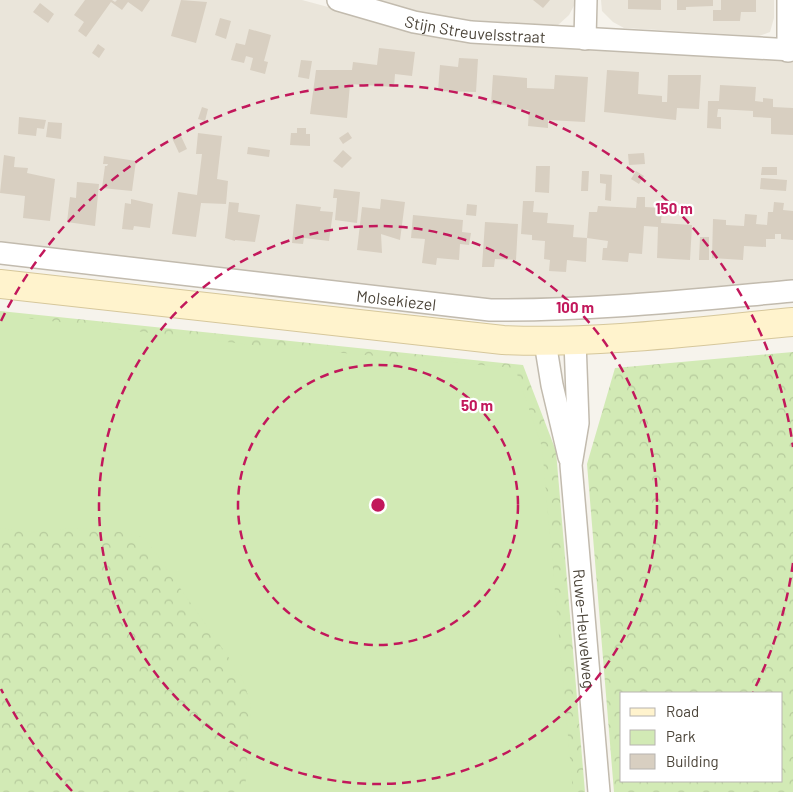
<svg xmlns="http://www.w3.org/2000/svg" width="793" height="792" viewBox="0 0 793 792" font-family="Barlow,sans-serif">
<defs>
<pattern id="forest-crowns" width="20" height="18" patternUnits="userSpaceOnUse" patternTransform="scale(1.25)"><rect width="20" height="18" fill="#d2eab5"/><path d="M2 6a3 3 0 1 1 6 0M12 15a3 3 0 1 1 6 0" fill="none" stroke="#b6ca9c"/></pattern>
</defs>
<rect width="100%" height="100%" fill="#f6f3ec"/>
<path fill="#eae5da" d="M 0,0 L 302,0 L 414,30 L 753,59 L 793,59 L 793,282 L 610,300 L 515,303 L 0,245 Z
M 372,0 L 576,0 L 576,2 L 569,15 L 557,26 L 471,20 L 420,12 Z
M 601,0 L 774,0 L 774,18 L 770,32 L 759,36 L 624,28 L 613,22 L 602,11 Z"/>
<path fill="url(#forest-crowns)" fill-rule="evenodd" d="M 0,311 L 523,365 L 556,451 L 585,792 L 0,792 Z
M 793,352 L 793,792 L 614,792 L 587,464 L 615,368 ZM 782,693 L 782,781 L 622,781 L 622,693 Z"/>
<path fill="#d2eab5" d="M 0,315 L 252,345 L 515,368 L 542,447 L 573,792 L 245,792 L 251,704 L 241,675 L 145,538 L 121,532 L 76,528 L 29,532 L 0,528 Z"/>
<path fill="#d8cfc1" d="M 85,0 L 112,0 L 115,2 L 117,0 L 150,0 L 142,12 L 128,2 L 122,10 L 111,2 L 86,37 L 78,31 L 84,22 L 74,15 Z
M 181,0 L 207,2 L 196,43 L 171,36 Z
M 533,0 L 550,0 L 543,8 Z
M 628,0 L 661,0 L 661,10 L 628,9 Z
M 677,0 L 713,0 L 713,6 L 686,7 L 686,10 L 677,10 Z
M 721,0 L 756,0 L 756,12 L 741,12 L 740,21 L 713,21 L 713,10 L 721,10 Z
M 40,3 L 54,14 L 48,23 L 33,12 Z
M 220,18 L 231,21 L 226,39 L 215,35 Z
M 249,29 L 271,35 L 264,61 L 268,62 L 265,74 L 250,70 L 253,58 L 246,56 L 244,63 L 231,60 L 236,43 L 245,45 Z
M 98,44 L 105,49 L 99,58 L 92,53 Z
M 379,48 L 415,52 L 412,76 L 395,74 L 394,87 L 350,84 L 347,118 L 310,114 L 316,70 L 352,70 L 353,62 L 377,65 Z
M 459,58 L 478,59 L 476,92 L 438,91 L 440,65 L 458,67 Z
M 301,60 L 312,61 L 309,79 L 298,77 Z
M 607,70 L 639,72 L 638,94 L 662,96 L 662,102 L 667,102 L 668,75 L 701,75 L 699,109 L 677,108 L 676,120 L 604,112 Z
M 493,75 L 527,78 L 527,88 L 554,89 L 555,75 L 588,77 L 585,122 L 548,120 L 548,128 L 528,126 L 529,110 L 513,109 L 514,106 L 491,104 Z
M 720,85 L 756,87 L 755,101 L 763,102 L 763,98 L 773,99 L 773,107 L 793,108 L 793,135 L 771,134 L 771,118 L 753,117 L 753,111 L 718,109 L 717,117 L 721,117 L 721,129 L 707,128 L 708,101 L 719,101 Z
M 202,107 L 208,109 L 205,121 L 198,119 Z
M 19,117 L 46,120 L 44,129 L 37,128 L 36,136 L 18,134 Z
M 48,122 L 62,123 L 61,139 L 46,137 Z
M 297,128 L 306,128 L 306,134 L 310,134 L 310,146 L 290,145 L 291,133 L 297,133 Z
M 348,132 L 352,138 L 343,144 L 339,138 Z
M 198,133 L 222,136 L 217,179 L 228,181 L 226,204 L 201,203 L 196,237 L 172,234 L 178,192 L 197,195 L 202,154 L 196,154 Z
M 180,134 L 187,149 L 179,153 L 172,138 Z
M 248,147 L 270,150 L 269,157 L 247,154 Z
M 343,150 L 352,158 L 342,168 L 333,161 Z
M 644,153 L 645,164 L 629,165 L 628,154 Z
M 4,155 L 15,157 L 14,167 L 28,168 L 27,173 L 55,179 L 50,221 L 23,218 L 25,196 L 0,193 Z
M 104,156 L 136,161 L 132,191 L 102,188 L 105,166 L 107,166 L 108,164 L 103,164 Z
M 536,166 L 550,166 L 549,193 L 535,192 Z
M 762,167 L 777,167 L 777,175 L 761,175 Z
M 582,171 L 589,171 L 588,191 L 581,191 Z
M 636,171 L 644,176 L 639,184 L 631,179 Z
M 600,174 L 612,175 L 611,201 L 605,200 L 606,184 L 600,183 Z
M 761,178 L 787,180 L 786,191 L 760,189 Z
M 77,182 L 99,184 L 95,226 L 67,222 L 70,197 L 76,198 Z
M 334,189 L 360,192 L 357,223 L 335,220 L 337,198 L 333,198 Z
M 637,197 L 645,197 L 645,207 L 662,208 L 661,223 L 692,225 L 690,260 L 657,258 L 658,227 L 644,226 L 642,254 L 629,253 L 628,262 L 602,260 L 603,248 L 607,248 L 608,241 L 587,238 L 589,212 L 597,212 L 598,206 L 636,208 Z
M 131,199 L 153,204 L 150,228 L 134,226 L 133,230 L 122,229 L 125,203 L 131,204 Z
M 381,199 L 405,202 L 400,240 L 381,234 L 382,253 L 357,250 L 362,207 L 380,209 Z
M 523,201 L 534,201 L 533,212 L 548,213 L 547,223 L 574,225 L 573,237 L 587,238 L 586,262 L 567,260 L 566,272 L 549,271 L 550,260 L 544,259 L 545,241 L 532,240 L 532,235 L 521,234 Z
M 229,202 L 239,203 L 238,212 L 260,215 L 255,242 L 235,240 L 235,241 L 225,238 Z
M 774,202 L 784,203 L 783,210 L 793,211 L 793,240 L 781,239 L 781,234 L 775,234 L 775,239 L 766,239 L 766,247 L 744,246 L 743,260 L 712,258 L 713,219 L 726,220 L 726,225 L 744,226 L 745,214 L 757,215 L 756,224 L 767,225 L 768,212 L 773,212 Z
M 296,204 L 321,207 L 320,211 L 333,212 L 329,241 L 304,238 L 303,244 L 292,243 Z
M 467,204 L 477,205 L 476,216 L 466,215 Z
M 413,215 L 463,220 L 462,232 L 471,233 L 469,245 L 460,244 L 459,260 L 437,258 L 436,265 L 422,263 L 425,239 L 411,238 Z
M 485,222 L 518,224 L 516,260 L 495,259 L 494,267 L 482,267 Z
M 700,237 L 709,237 L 709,260 L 699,260 Z"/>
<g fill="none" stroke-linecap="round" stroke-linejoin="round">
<defs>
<g id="street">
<path id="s1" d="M 338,0 L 414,22 L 471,32 L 793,50"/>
<path d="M 788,0 L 788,51"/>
<path d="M 585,39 L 586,0"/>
<path id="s2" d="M 0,253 L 490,310 C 592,311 692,300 793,291"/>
<path id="s3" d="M 575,341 L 578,423 L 571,465 L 599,792"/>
<path d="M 545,342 L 552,385 L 569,457"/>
</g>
<path id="secondary" d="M 0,284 L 503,340 C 600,344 697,331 793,322"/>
</defs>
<use href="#street" stroke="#c2bbae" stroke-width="24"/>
<use href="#secondary" stroke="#d6c79b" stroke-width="30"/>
<use href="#street" stroke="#fff" stroke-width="21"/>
<use href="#secondary" stroke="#fff3cd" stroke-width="28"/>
</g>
<g fill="none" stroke="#c2185b" stroke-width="2.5" stroke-dasharray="9 6">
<circle cx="378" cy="505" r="140"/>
<circle cx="378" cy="505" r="279"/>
<path d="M793 563A419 419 0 0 1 753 692M72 791A419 419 0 0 1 1 689M1 321A419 419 0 0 1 793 447"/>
</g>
<g text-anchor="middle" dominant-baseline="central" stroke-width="4.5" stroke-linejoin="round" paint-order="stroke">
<g font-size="16" fill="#4b4439" stroke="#fff">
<text stroke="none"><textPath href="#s1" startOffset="141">Stijn Streuvelsstraat</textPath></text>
<text stroke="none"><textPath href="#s2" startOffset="399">Molsekiezel</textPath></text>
<text stroke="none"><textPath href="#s3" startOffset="289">Ruwe-Heuvelweg</textPath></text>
</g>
</g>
<circle cx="378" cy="505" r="8" fill="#c2185b" stroke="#fff" stroke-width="2.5"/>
<g font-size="15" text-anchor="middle" font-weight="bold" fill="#c2185b" stroke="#fff" stroke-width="4.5" stroke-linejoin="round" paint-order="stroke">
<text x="674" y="214">150 m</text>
<text x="575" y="313">100 m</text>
<text x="477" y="411">50 m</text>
</g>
<rect x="620" y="692" width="162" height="90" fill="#ffffff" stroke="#b7b4b0"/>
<rect x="630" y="708" width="25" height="8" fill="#fff3cd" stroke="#b7b4b0"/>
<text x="666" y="717" font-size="15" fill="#4b4439">Road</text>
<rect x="630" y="730" width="25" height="15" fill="#d2eab5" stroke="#b7b4b0"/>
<text x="666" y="742" font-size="15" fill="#4b4439">Park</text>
<rect x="630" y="754" width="25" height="15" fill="#d8cfc1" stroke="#b7b4b0"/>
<text x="666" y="767" font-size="15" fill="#4b4439">Building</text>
</svg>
